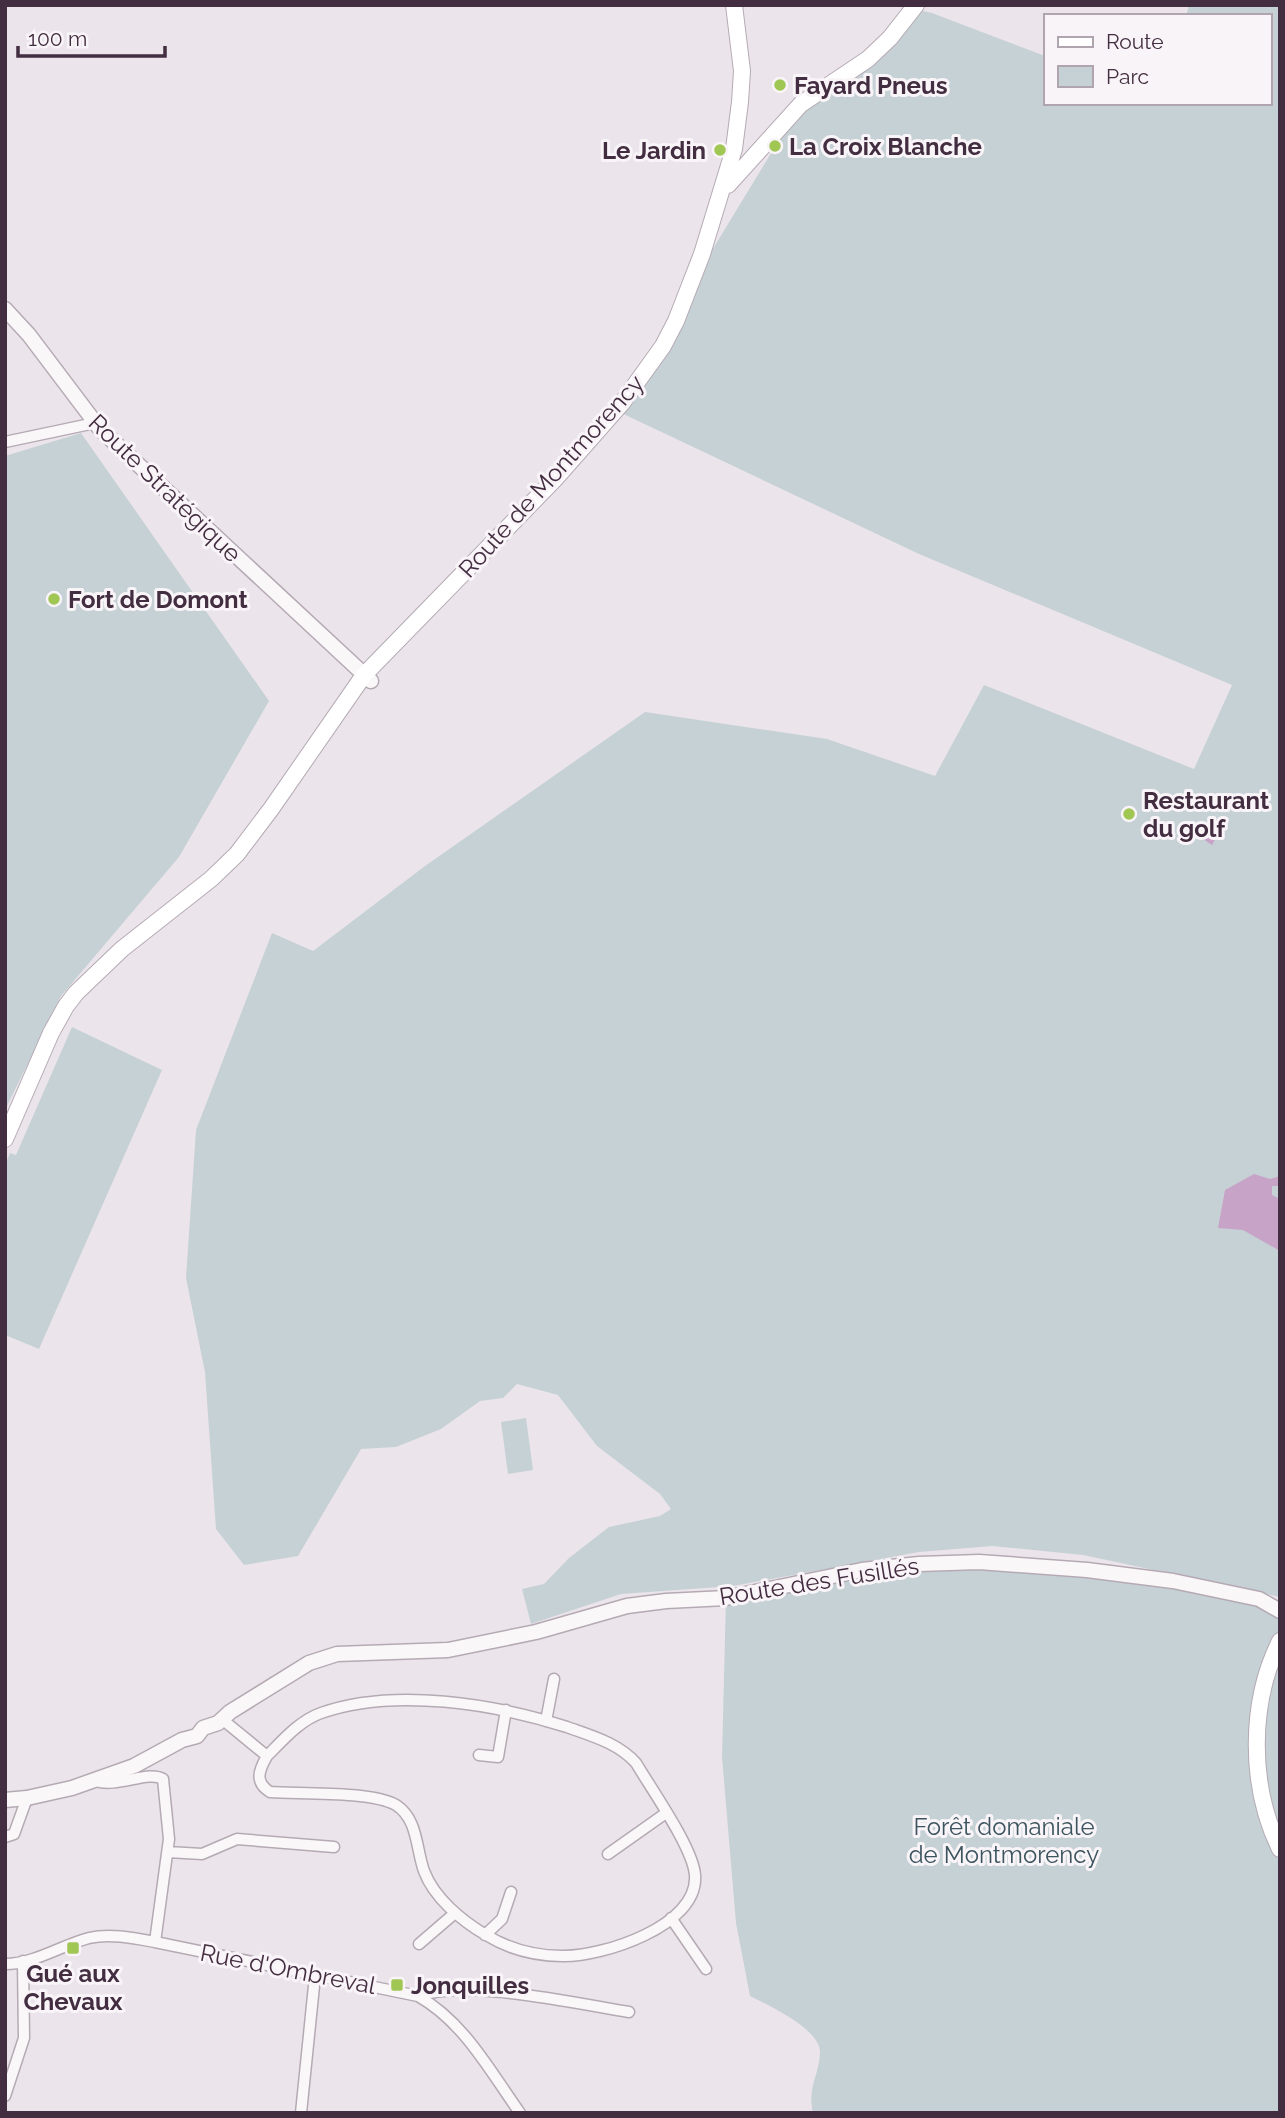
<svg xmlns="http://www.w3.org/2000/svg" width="1285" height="2118" viewBox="0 0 1285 2118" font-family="Raleway,sans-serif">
<rect width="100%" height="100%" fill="#ebe5eb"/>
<path fill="#c6d1d5" d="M 1189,5 L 1280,5 L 1280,1597 L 1083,1555 L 992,1546 L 919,1552 L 733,1586 L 621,1594 L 531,1624 L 522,1589 L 544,1584 L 569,1558 L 609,1527 L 660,1516 L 671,1509 L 660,1494 L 597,1446 L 558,1395 L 517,1384 L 503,1398 L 480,1401 L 441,1429 L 396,1447 L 361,1449 L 298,1556 L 244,1565 L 216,1529 L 205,1372 L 186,1278 L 196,1130 L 272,933 L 313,951 L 425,866 L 645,712 L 827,739 L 935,776 L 984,685 L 1194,769 L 1232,685 L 919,554 L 615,410 L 790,122 L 914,9 L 932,13 L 1045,56 L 1045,103 L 1269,103 L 1269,16 L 1186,16 Z
M 81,433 L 269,701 L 179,857 L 61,996 L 5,1110 L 5,456 Z
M 72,1027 L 162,1070 L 39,1349 L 5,1335 L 5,1165 L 10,1153 L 16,1155 Z
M 526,1418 L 533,1470 L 508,1474 L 501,1422 Z
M 919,1564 L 1087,1570 L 1259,1599 L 1276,1618 L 1280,1617 L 1280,2113 L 813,2113 C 807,2087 819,2076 820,2053 C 821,2029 769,2006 750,1996 L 736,1923 L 722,1757 L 726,1598 Z"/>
<path fill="#c8a3c8" d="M 1218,818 L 1224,823 L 1212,845 L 1203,839 L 1213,821 Z
M 1254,1174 L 1270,1179 L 1280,1176 L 1280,1186 L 1272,1186 L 1272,1195 L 1280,1199 L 1280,1251 L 1243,1230 L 1218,1228 L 1225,1190 Z"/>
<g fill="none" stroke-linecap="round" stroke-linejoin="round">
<defs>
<path id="minor" d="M 5,442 L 95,423
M 223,1720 L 267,1756 C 259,1770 254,1782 270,1792 C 300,1794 372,1791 396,1805 C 418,1819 416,1849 424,1871 C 434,1898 462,1921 486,1935 C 509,1949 535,1956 562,1956 C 602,1957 699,1926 695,1875 C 693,1848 652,1790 636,1763 C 618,1743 592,1736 567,1727 C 495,1704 394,1687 321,1713 C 299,1721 283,1740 267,1756
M 546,1721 L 554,1679
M 479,1755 L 498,1757 L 506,1710
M 96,1781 C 117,1788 149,1770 163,1779 L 169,1839 L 155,1942
M 5,1837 L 14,1834 L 27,1798
M 168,1852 L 202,1854 L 237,1839 L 334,1847
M 608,1854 L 666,1813
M 671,1918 L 706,1969
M 485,1935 L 502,1919 L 511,1892
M 419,1944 L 455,1913
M 5,1964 C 34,1964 62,1945 89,1938 C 110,1933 134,1938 155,1942 L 418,1996 C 464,2022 490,2071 520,2113
M 418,1996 C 468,1979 574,2003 629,2012
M 5,2096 L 24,2038 L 23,1961
M 301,2113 L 315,1976"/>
<path id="tertiary" d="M 5,309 L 29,335 L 100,429 L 371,681
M 5,1800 L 27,1798 L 72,1788 L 134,1766 L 182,1740 L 197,1736 L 203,1728 L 218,1723 L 230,1712 L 309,1663 L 337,1654 L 448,1650 L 536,1632 L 627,1606 L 666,1601 L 726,1598 L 862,1570 L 919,1564 L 979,1562 L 1087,1570 L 1173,1581 L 1259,1599 L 1280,1611"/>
<path id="secondary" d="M 728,185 L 801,104 L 868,59 L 890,38 L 916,5
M 5,1139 L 51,1033 L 66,1006 L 76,993 L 122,949 L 211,879 L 237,854 L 271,809 L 364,675 L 555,479 L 622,403 L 663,346 L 676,321 L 702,254 L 734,149 L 740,102 L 742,71 L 734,5
M 1280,1641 C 1249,1703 1249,1786 1280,1849"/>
</defs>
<use href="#minor" stroke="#b5aab4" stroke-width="13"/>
<use href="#tertiary" stroke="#b5aab4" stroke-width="17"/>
<use href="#secondary" stroke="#b5aab4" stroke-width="18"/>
<use href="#minor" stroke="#faf7f9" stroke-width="10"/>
<use href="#tertiary" stroke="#faf7f9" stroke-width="14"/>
<use href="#secondary" stroke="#fff" stroke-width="16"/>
</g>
<g fill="#a0c654" stroke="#f9f4f8" stroke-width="2.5">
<circle cx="780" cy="85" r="7"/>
<circle cx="775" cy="146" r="7"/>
<circle cx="720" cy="150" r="7"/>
<circle cx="54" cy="599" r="7"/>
<circle cx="1129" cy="814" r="7"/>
<rect x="66" y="1941" width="14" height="14" rx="3.5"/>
<rect x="390" y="1978" width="14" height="14" rx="3.5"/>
</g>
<g text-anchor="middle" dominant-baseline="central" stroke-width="6" stroke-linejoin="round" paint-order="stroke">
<g font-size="24" font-weight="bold" fill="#432d40" stroke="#f9f4f8" text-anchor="start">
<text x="794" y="85">Fayard Pneus</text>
<text x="789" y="146">La Croix Blanche</text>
<text x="706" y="150" text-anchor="end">Le Jardin</text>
<text x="68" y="599">Fort de Domont</text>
<text x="1143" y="800">Restaurant<tspan x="1143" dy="28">du golf</tspan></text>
<text x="73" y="1973" text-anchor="middle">Gué aux<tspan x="73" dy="28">Chevaux</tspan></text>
<text x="411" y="1985">Jonquilles</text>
</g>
<g font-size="24" fill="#432d40" stroke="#f9f4f8">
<text transform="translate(551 476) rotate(-48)">Route de Montmorency</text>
<text transform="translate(165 488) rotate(44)">Route Stratégique</text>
<text transform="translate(819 1581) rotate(-9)">Route des Fusillés</text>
<text transform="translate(288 1969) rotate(11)">Rue d'Ombreval</text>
</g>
<g font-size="24" fill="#3b545e" stroke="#f9f4f8">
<text x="1004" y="1826">Forêt domaniale<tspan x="1004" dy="28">de Montmorency</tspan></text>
</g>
</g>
<rect width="1285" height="2118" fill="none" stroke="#432d40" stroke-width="14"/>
<rect x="1044" y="14" width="228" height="91" fill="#f9f4f8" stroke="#b0a4ae" stroke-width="2"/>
<rect x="1058" y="37" width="35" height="10" fill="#ffffff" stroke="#b0a4ae" stroke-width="2"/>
<text x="1106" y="49" font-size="21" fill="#432d40">Route</text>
<rect x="1058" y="66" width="35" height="21" fill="#c6d1d5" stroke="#b0a4ae" stroke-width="2"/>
<text x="1106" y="84" font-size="21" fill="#432d40">Parc</text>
<path d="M18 46v10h147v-10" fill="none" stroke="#432d40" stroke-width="3.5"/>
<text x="28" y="46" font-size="21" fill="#432d40" stroke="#f9f4f8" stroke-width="5" paint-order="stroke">100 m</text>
</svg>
